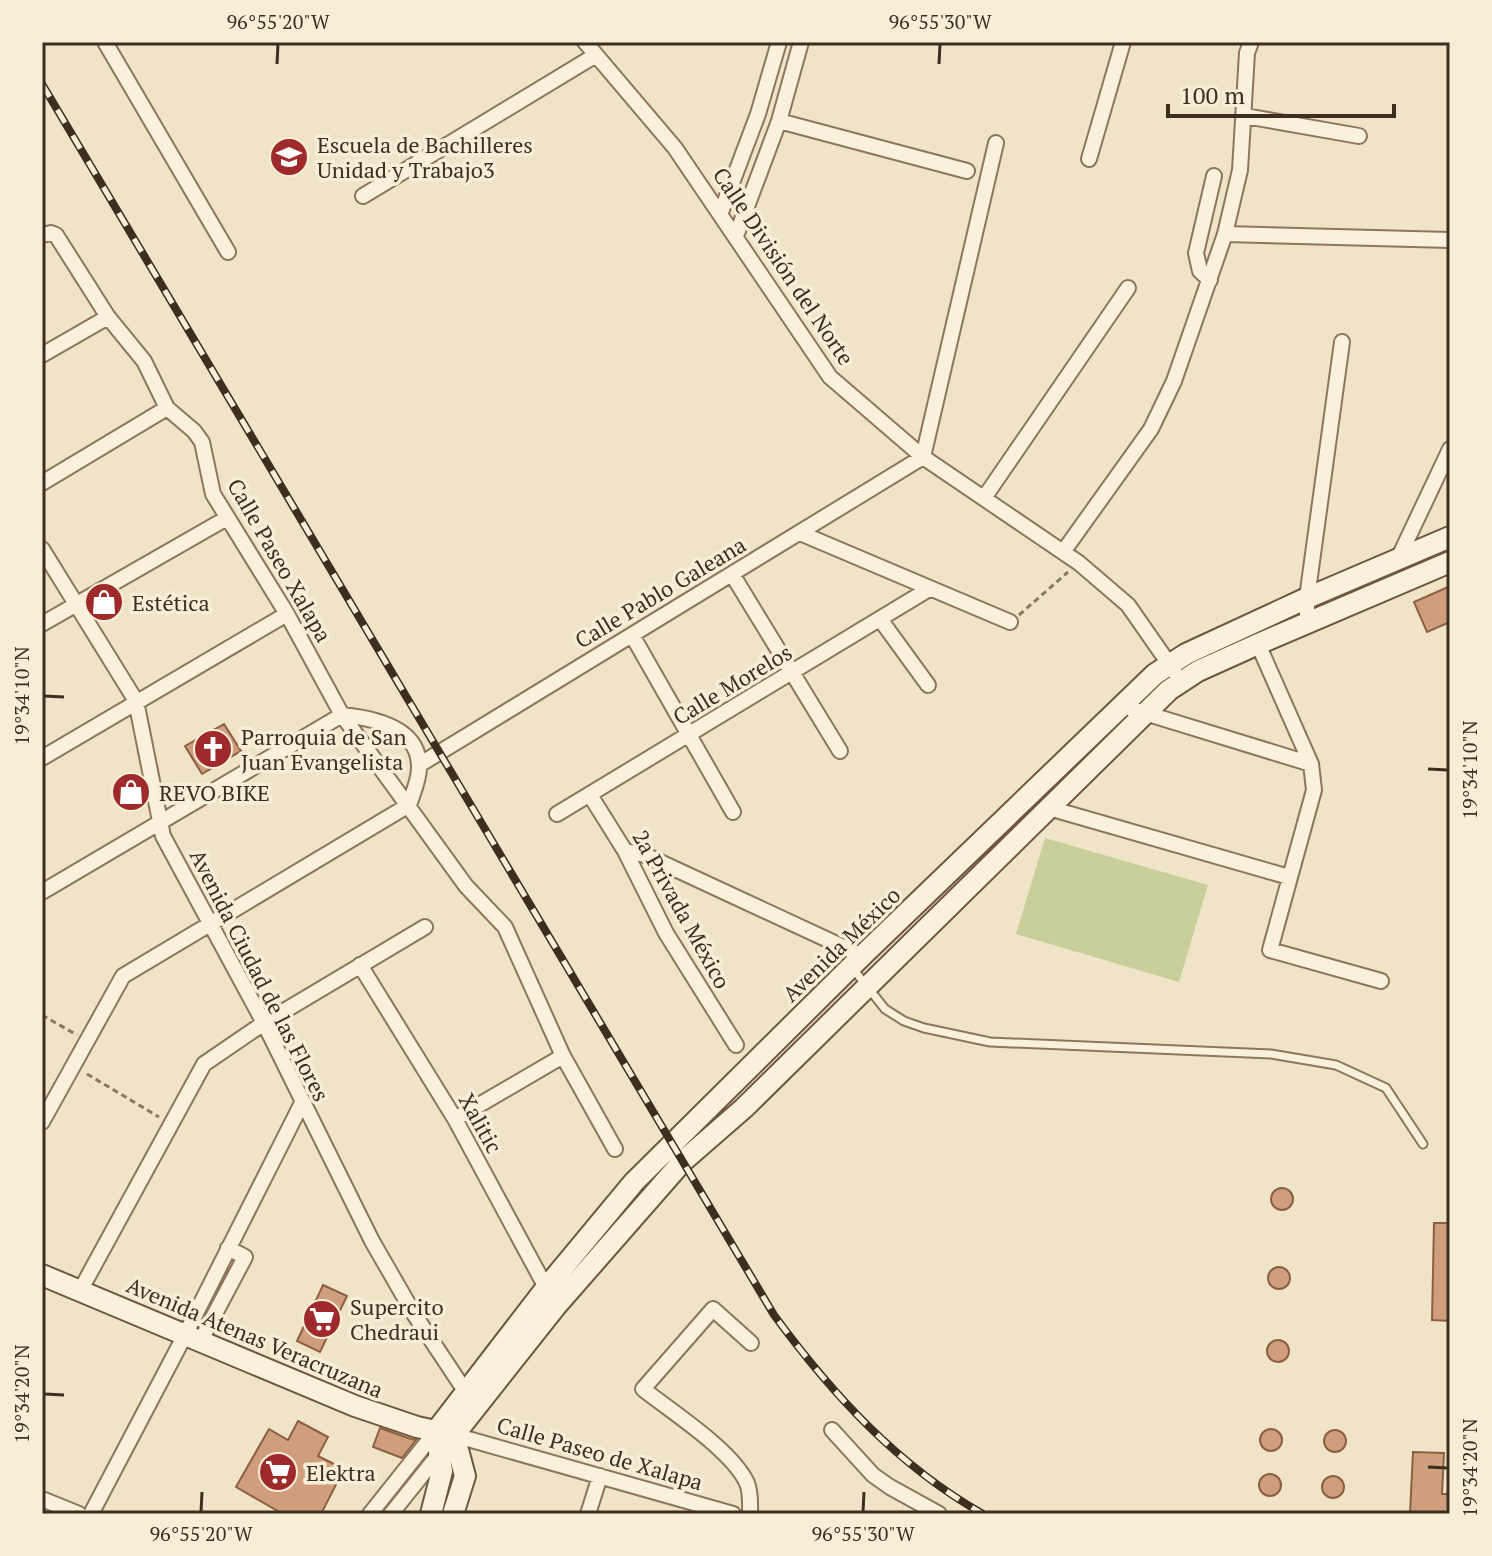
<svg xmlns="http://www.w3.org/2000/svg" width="1492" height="1556" viewBox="0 0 1492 1556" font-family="'PT Serif',serif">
<rect width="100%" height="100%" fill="#f0e4c8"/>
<path fill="#c9cf9b" d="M 1045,838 L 1208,885 L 1179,982 L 1016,934 Z"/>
<path fill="#cf9f7d" stroke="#8d5f41" stroke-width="2" d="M 1450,586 L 1450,622 L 1427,632 L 1414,602 Z
M 224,724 L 241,751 L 202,774 L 185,746 Z
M1271 1199a11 11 0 1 1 22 0a11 11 0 1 1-22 0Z
M 1434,1223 L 1450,1223 L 1450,1321 L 1432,1320 Z
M1268 1278a11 11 0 1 1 22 0a11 11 0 1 1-22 0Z
M 323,1285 L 347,1296 L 320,1352 L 297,1341 Z
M1267 1351a11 11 0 1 1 22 0a11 11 0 1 1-22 0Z
M 298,1421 L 328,1437 L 318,1456 L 344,1469 L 321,1514 L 283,1514 L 236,1487 L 269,1429 L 288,1440 Z
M 380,1428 L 411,1439 L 416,1440 L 402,1458 L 373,1447 Z
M1260 1440a11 11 0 1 1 22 0a11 11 0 1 1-22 0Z
M1324 1441a11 11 0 1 1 22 0a11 11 0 1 1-22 0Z
M 1413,1452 L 1444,1453 L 1442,1494 L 1450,1494 L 1450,1514 L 1410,1514 Z
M1259 1485a11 11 0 1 1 22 0a11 11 0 1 1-22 0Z
M1322 1487a11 11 0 1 1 22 0a11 11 0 1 1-22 0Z"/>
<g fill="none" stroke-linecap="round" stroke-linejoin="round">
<defs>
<path id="lane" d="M 854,970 L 885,1009 L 904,1021 L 924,1028 L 990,1042 L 1271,1054 L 1336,1065 L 1386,1088 L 1423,1144"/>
<path id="street" d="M 105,42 L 228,252
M 585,42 L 675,148 L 830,377 L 923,457 L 1079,563 L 1128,605 L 1174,671
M 1245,116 L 1359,136
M 779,121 L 967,171
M 1089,159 L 1123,42
M 363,196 L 596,55
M 721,212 L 758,114 L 779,42
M 1225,234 L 1450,240
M 42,235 L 51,233 L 56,235 L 108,317 L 144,361 L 167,408 L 194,431 L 202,442 L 213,494 L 287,614 L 342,715 L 466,886 L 505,927 L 563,1056 L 615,1149
M 736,236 L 779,121 L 801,42
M 1210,280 L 1200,271 L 1196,253 L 1214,176
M 42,355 L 108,317
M 42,483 L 167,408
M 984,498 L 1128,288
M 800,533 L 1010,622
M 42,549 L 136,701 L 163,836 L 264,1023 L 372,1241 L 414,1314 L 471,1400
M 1063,552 L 1151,429 L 1174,381 L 1225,234 L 1240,170 L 1247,53 L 1251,42
M 1398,559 L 1450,449
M 732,574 L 840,751
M 880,619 L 928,685
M 1307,621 L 1307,598 L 1342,342
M 42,624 L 227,518
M 632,635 L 733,812
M 1258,644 L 1311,764 L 1314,790 L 1270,950 L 1381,981
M 1122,706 L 1311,764
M 42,758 L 287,614
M 419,765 L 923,457 L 996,143
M 590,795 L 625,851 L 666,933 L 736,1045
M 1049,808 L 1289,877
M 557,814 L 929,589
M 625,851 L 645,855 L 854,952
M 42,892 L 342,715 C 373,718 420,727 419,768 C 419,780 413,793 409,805 L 123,976 L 42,1122
M 360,965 L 455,1119 L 550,1295
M 455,1119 L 563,1056
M 80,1291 L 204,1064 L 264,1023 L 425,927
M 201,1340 L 245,1257 L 228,1248
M 832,1430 L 873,1475 L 890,1487 L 939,1514
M 454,1435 L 733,1514
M 42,1499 L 79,1514
M 91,1514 L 186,1333 L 302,1103
M 370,1514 L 436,1431
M 391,1514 L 439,1454
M 588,1514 L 600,1476
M 750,1514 C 750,1503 751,1493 747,1483 C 732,1450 672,1412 643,1389 L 713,1309 L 751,1343"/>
<path id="secondary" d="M 42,1275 L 355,1406 L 417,1427 L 454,1435 L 465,1476 L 453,1514
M 439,1454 L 556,1306 L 682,1162 L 744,1108 L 1169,690 L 1198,671 L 1258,644 L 1450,562
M 431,1514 L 442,1471 L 436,1431 L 546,1288 L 634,1182 L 865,953 L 1155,674 L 1186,654 L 1307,598 L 1450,537"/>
</defs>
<use href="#lane" stroke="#8d765c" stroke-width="11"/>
<use href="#street" stroke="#8d765c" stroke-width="18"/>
<use href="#secondary" stroke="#6f573f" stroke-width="24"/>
<path stroke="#8d765c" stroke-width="3" stroke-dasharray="6 4" stroke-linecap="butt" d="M 1019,615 L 1068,572
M 42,1015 L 77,1035
M 87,1074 L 159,1117"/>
<use href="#lane" stroke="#faf1dc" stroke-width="7"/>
<use href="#street" stroke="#faf1dc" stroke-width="14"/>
<use href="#secondary" stroke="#faf1dc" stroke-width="20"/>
<defs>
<path id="rail" d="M 42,84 L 774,1315 C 832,1394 897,1465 983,1514"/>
</defs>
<use href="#rail" stroke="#3d2e20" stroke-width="8"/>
<use href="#rail" stroke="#f7eed8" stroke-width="5" stroke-dasharray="15" stroke-linecap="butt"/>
</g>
<path fill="none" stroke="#3d2e20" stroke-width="3" d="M 277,64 L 278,44M 939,64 L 940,44M 44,696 L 64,697M 1428,769 L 1448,770M 44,1394 L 64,1395M 1428,1467 L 1448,1468M 201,1512 L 202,1492M 863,1512 L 864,1492"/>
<defs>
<symbol id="school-disc" viewBox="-11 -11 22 22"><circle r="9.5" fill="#9e2a2b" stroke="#f7eed8"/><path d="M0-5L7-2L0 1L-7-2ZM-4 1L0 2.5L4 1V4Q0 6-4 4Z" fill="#fff"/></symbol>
<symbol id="shop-disc" viewBox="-11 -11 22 22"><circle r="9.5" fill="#9e2a2b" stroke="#f7eed8"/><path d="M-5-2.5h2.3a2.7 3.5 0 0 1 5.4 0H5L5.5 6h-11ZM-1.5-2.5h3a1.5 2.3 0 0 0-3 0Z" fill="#fff"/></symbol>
<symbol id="church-disc" viewBox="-11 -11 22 22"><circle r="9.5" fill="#9e2a2b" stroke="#f7eed8"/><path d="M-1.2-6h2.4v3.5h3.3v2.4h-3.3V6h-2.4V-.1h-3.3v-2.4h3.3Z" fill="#fff"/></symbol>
<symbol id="supermarket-disc" viewBox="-11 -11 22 22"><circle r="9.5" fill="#9e2a2b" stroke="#f7eed8"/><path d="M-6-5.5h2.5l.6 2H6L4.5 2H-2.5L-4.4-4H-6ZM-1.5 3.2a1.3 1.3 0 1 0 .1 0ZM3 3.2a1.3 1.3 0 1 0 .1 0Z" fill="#fff"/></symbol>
</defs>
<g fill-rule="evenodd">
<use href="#school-disc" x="267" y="135" width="44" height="44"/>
<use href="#shop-disc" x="82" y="580" width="44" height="44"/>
<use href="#church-disc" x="191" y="727" width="44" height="44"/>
<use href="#shop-disc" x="109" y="770" width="44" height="44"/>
<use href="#supermarket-disc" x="300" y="1297" width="44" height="44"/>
<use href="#supermarket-disc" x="256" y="1450" width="44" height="44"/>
</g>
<g text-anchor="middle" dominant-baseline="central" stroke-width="7" stroke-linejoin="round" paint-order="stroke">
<g font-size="22" fill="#3d2e20" stroke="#f7eed8" text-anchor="start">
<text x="317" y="144">Escuela de Bachilleres<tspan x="317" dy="25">Unidad y Trabajo3</tspan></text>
<text x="132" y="602">Estética</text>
<text x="241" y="736">Parroquia de San<tspan x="241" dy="25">Juan Evangelista</tspan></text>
<text x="159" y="792">REVO BIKE</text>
<text x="350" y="1306">Supercito<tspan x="350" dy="25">Chedraui</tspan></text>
<text x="306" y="1472">Elektra</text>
</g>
<g font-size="22" fill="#3d2e20" stroke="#f7eed8">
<text transform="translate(784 266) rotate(56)">Calle División del Norte</text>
<text transform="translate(280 560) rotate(60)">Calle Paseo Xalapa</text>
<text transform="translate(660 592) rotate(-31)">Calle Pablo Galeana</text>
<text transform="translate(732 684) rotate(-31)">Calle Morelos</text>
<text transform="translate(682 909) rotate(61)">2a Privada México</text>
<text transform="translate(841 944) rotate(-44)">Avenida México</text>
<text transform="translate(260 975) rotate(63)">Avenida Ciudad de las Flores</text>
<text transform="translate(481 1123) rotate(61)">Xalitic</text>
<text transform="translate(255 1337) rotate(23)">Avenida Atenas Veracruzana</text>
<text transform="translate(600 1453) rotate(16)">Calle Paseo de Xalapa</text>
</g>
</g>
<rect width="1492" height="1556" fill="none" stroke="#f7eed8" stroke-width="88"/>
<path d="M1168 104v12h226v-12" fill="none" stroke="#3d2e20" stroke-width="4"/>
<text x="1180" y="104" font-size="24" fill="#3d2e20" stroke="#f7eed8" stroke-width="6" paint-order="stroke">100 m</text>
<rect x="44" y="44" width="1404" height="1468" fill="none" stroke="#3d2e20" stroke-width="3"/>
<g font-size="20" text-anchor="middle" fill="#3d2e20">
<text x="278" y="29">96°55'20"W</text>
<text x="940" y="29">96°55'30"W</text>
<text transform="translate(22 696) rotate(-90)" y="7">19°34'10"N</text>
<text transform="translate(1470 770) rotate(-90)" y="7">19°34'10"N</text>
<text transform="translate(22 1394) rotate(-90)" y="7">19°34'20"N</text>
<text transform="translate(1470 1468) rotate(-90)" y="7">19°34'20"N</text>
<text x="201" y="1541">96°55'20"W</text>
<text x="863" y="1541">96°55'30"W</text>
</g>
</svg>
